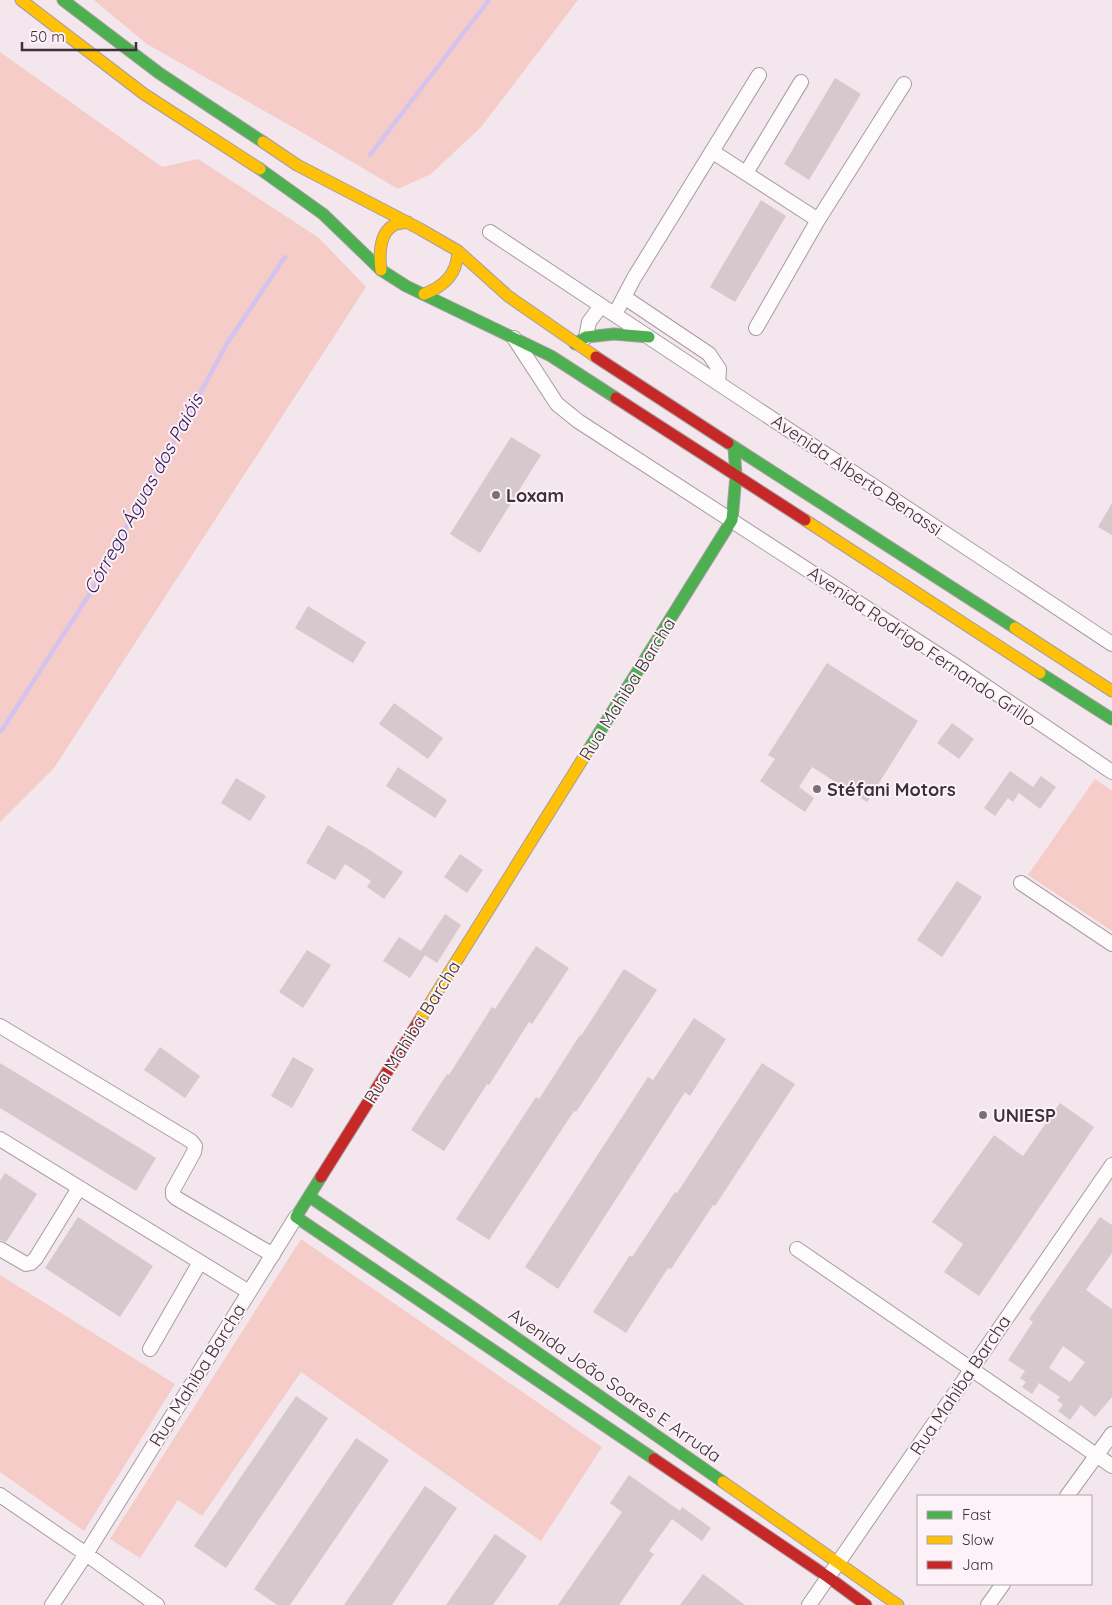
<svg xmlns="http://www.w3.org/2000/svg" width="1112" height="1605" viewBox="0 0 1112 1605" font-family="Quicksand,sans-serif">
<rect width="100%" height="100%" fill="#f3e6ec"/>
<path fill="#f5ccc7" d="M 94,0 L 578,0 L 481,127 L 431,174 L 398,189 L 317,141 L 147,44 Z
M 0,52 L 162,167 L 198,159 L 319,238 L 366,287 L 54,768 L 0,822 Z
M 1095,779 L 1112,791 L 1112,931 L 1028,875 Z
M 301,1239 L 602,1447 L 541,1541 L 301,1372 L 202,1516 L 178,1500 L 140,1558 L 110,1539 Z
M 0,1275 L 175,1384 L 84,1531 L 0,1472 Z"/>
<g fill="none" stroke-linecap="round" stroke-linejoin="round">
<path stroke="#d4c4ed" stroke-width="4.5" d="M 370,155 L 489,0
M 0,731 L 2,730 L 94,587 L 228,342 L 285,257"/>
</g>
<path fill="#d5c9cd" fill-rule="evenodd" d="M 835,78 L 861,94 L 809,180 L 784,164 Z
M 761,200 L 786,216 L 735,302 L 710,287 Z
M 511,437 L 541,455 L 480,553 L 450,534 Z
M 1112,503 L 1112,535 L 1098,527 Z
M 308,606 L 366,642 L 353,663 L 295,628 Z
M 827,663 L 918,721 L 867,802 L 812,767 L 799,787 L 814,798 L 805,812 L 760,781 L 775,759 L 768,755 Z
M 394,703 L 443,738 L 428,759 L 379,724 Z
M 952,723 L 974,739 L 959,759 L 937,743 Z
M 398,767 L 447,800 L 435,818 L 386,786 Z
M 1010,771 L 1033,787 L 1041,776 L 1056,787 L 1040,809 L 1019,793 L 1013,802 L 1008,798 L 995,816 L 984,808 Z
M 236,778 L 266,796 L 250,821 L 221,803 Z
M 328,825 L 368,849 L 403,872 L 384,899 L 367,887 L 371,881 L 345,864 L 335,880 L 306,863 Z
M 460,854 L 483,870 L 467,893 L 444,877 Z
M 957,881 L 982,897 L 942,957 L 917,940 Z
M 445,914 L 461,925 L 437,963 L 425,955 L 410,978 L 383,961 L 399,937 L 421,951 Z
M 536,946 L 569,968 L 532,1024 L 529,1022 L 489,1085 L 487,1084 L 444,1151 L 411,1130 L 447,1074 L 449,1075 L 492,1007 L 495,1009 Z
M 307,950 L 331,965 L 303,1008 L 279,992 Z
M 624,969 L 657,990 L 576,1112 L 574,1111 L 489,1240 L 456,1219 L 536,1097 L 539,1099 L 580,1035 L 581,1036 Z
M 694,1018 L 726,1039 L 690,1096 L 685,1092 L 558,1289 L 525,1267 L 648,1077 L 653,1080 Z
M 160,1047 L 200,1076 L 185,1098 L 144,1070 Z
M 293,1057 L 314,1069 L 292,1108 L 271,1096 Z
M 0,1063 L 156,1158 L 136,1191 L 0,1108 Z
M 762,1063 L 795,1084 L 715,1206 L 713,1205 L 671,1269 L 668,1268 L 626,1333 L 593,1312 L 630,1255 L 632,1257 L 675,1192 L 677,1193 Z
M 1060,1103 L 1094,1127 L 979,1296 L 944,1272 L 963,1244 L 932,1222 L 994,1135 L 1023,1156 Z
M 5,1173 L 37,1194 L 6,1242 L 0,1240 L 0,1181 Z
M 78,1217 L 153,1266 L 120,1317 L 45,1268 Z
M 1100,1217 L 1112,1225 L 1112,1253 L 1086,1290 L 1112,1309 L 1112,1397 L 1095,1417 L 1081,1405 L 1070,1420 L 1058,1411 L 1063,1405 L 1057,1400 L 1060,1397 L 1039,1383 L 1032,1394 L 1022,1387 L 1026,1382 L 1020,1378 L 1025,1371 L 1008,1360 L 1033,1322 L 1029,1319 ZM 1063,1346 L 1085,1362 L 1070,1382 L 1049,1368 Z
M 296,1396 L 328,1418 L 226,1568 L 194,1546 Z
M 356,1438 L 389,1460 L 290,1605 L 277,1605 L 254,1589 Z
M 629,1475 L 680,1511 L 682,1507 L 711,1528 L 702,1541 L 672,1519 L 649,1551 L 654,1554 L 619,1605 L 558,1605 L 622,1512 L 610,1503 Z
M 425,1486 L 457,1508 L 392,1605 L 344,1605 Z
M 495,1534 L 527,1556 L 509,1582 L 493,1605 L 446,1605 Z
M 703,1574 L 745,1605 L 680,1605 Z"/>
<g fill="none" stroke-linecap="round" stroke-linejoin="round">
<defs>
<path id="street" d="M 713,152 L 818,220
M 746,173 L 801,82
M 490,232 L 1112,644
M 624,297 L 709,354 L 719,369 L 718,383
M 615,314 L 634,278 L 759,75
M 756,328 L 818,220 L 904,84
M 586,337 L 589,322 L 601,306
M 514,338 L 557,404 L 578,421 L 959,668 L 1112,772
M 1021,883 L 1112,944
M 0,1026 L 191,1141 L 195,1146 L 194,1152 L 173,1190 L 173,1195 L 176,1198 L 273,1255
M 0,1139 L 249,1292
M 0,1249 L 26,1264 L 31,1263 L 36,1258 L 79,1188
M 797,1249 L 1112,1466
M 150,1349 L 200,1262
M 0,1495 L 86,1554 L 157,1605
M 1067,1496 L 1112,1434
M 52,1605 L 86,1554 L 296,1217
M 809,1605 L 1112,1165
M 988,1605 L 1003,1584"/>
<path id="fast" d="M 63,0 L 159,73 L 263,142
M 260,169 L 323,214 L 381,270 L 406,286 L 551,356 L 616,398
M 575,344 L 586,337 L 614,334 L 649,337
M 728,443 L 1015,628
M 1040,673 L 1112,719
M 589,749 L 732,520 L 736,476 L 734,447
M 321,1177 L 296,1217 L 654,1459
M 310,1197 L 472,1307 L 723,1482"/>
<path id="slow" d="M 21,0 L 144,94 L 260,169
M 263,142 L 297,165 L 420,229 L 458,251 L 508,296 L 596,357
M 381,270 C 379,255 379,231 396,224 C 400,223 404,223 408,222
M 424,294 C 445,286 457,274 458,251
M 805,520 L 1040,673
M 1015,628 L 1112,691
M 419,1021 L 589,749
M 723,1482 L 898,1605"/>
<path id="jam" d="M 596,357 L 728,443
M 616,398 L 805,520
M 321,1177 L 419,1021
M 654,1459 L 828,1577 L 866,1605"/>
</defs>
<use href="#street" stroke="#a79ca1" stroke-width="16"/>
<use href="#fast" stroke="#a79ca1" stroke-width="13"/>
<use href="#slow" stroke="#a79ca1" stroke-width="13"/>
<use href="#jam" stroke="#a79ca1" stroke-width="13"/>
<use href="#street" stroke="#fdfbfc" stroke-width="14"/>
<use href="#fast" stroke="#4caf50" stroke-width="11"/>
<use href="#slow" stroke="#ffc107" stroke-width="11"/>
<use href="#jam" stroke="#c62828" stroke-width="11"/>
</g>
<g fill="#7b7076" stroke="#fcf2f7" stroke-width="2">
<circle cx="496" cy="495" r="5"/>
<circle cx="817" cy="789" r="5"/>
<circle cx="983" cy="1115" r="5"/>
</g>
<g text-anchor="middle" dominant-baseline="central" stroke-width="4" stroke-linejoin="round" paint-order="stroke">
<g font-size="18" fill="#3b3136" stroke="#fcf2f7">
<text transform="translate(857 475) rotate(34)">Avenida Alberto Benassi</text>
<text transform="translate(922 646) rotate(34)">Avenida Rodrigo Fernando Grillo</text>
<text transform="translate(627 689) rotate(-58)">Rua Mahiba Barcha</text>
<text transform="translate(412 1032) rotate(-58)">Rua Mahiba Barcha</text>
<text transform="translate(197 1375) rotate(-58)">Rua Mahiba Barcha</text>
<text transform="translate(615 1385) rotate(35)">Avenida João Soares E Arruda</text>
<text transform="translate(960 1385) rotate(-56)">Rua Mahiba Barcha</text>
</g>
<g font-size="18" font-weight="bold" fill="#3b3136" stroke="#fcf2f7" text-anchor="start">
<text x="506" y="495">Loxam</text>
<text x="827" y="789">Stéfani Motors</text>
<text x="993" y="1115">UNIESP</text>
</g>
<g font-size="19" font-style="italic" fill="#321657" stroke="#fcf2f7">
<text transform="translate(143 494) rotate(-61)">Córrego Águas dos Paióis</text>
</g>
</g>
<rect x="917" y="1495" width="175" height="90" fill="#fcf2f7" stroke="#afa5aa"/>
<rect x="927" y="1511" width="25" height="8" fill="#4caf50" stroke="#afa5aa"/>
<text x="962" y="1520" font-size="15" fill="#3b3136">Fast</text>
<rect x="927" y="1536" width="25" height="8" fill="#ffc107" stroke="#afa5aa"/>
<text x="962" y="1545" font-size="15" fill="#3b3136">Slow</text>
<rect x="927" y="1561" width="25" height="8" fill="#c62828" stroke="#afa5aa"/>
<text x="962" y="1570" font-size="15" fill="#3b3136">Jam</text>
<path d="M22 42v8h114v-8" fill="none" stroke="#3b3136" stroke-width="2.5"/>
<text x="30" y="42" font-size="15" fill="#3b3136" stroke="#fcf2f7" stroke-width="4" paint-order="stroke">50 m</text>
</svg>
